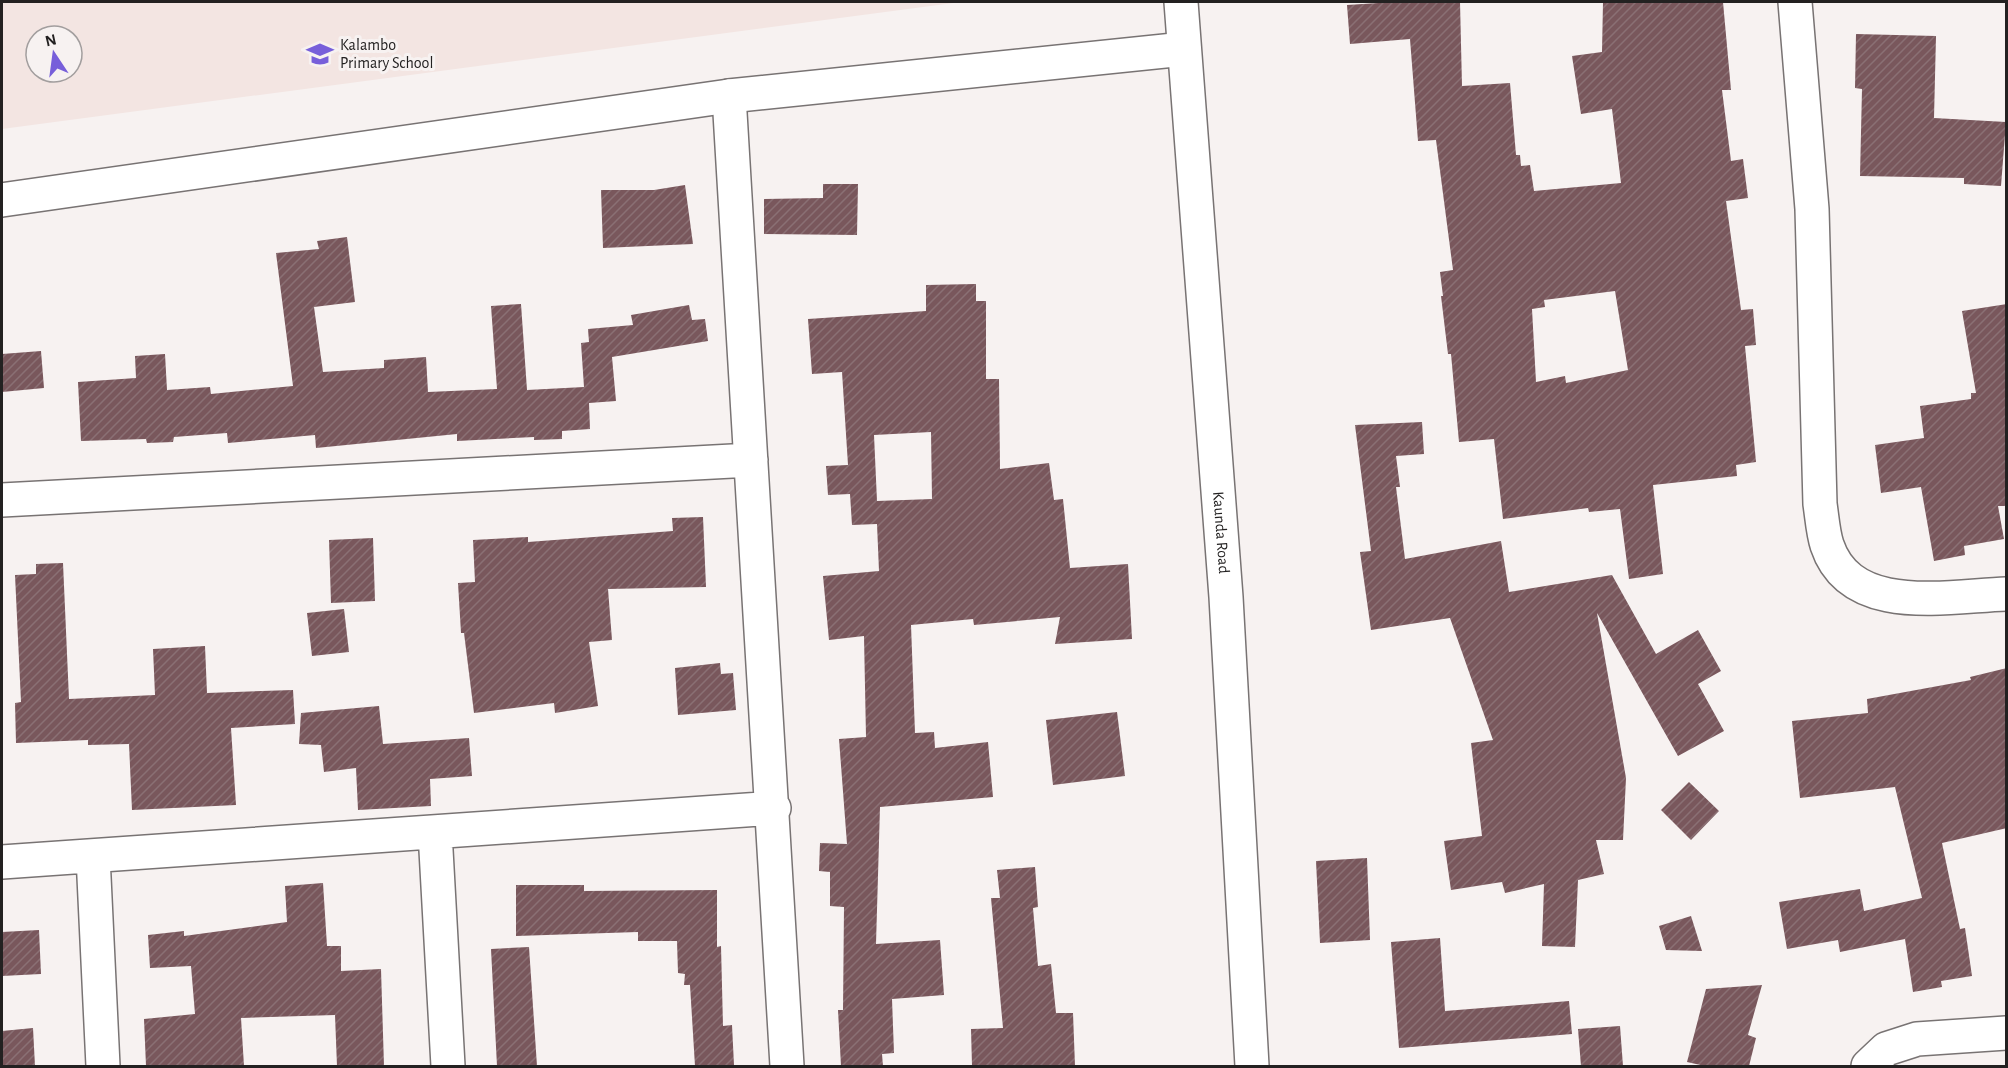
<svg xmlns="http://www.w3.org/2000/svg" width="2008" height="1068" viewBox="0 0 2008 1068" font-family="'Alegreya Sans',sans-serif">
<defs>
<pattern id="building-hatch" width="6" height="6" patternUnits="userSpaceOnUse" patternTransform="scale(1.5)"><rect width="6" height="6" fill="#79575c"/><path d="M-1 1l2-2M0 6l6-6M5 7l2-2" fill="none" stroke="#8a7074"/></pattern>
</defs>
<rect width="100%" height="100%" fill="#f7f2f1"/>
<path fill="#f3e5e2" fill-rule="evenodd" d="M 2,2 L 961,2 L 2,129 ZM 36,36 L 72,36 L 72,72 L 36,72 Z"/>
<path fill="url(#building-hatch)" fill-rule="evenodd" d="M 1394,2 L 1460,2 L 1462,86 L 1510,83 L 1516,155 L 1520,155 L 1521,166 L 1530,165 L 1534,191 L 1621,183 L 1612,109 L 1581,114 L 1572,56 L 1602,52 L 1603,2 L 1723,2 L 1731,90 L 1722,90 L 1731,161 L 1743,159 L 1748,198 L 1726,201 L 1741,310 L 1753,309 L 1756,345 L 1745,346 L 1756,462 L 1736,465 L 1737,476 L 1653,485 L 1663,574 L 1629,579 L 1620,509 L 1589,512 L 1588,508 L 1503,519 L 1494,439 L 1459,442 L 1451,354 L 1448,354 L 1441,296 L 1443,296 L 1440,272 L 1453,270 L 1436,140 L 1418,141 L 1410,39 L 1350,44 L 1347,5 ZM 1615,291 L 1628,370 L 1566,383 L 1565,376 L 1536,382 L 1532,309 L 1545,307 L 1544,300 Z
M 1856,34 L 1936,36 L 1934,118 L 2006,122 L 2001,186 L 1964,184 L 1964,178 L 1860,176 L 1862,89 L 1855,88 Z
M 823,184 L 858,184 L 857,235 L 764,234 L 764,199 L 823,198 Z
M 685,185 L 693,244 L 603,248 L 601,190 L 654,190 Z
M 347,237 L 355,302 L 314,307 L 323,372 L 384,368 L 384,360 L 426,357 L 428,392 L 497,389 L 491,306 L 521,304 L 527,390 L 584,387 L 581,343 L 589,342 L 588,329 L 633,325 L 631,315 L 689,305 L 692,320 L 705,319 L 708,341 L 612,357 L 616,401 L 589,403 L 590,429 L 562,431 L 562,439 L 534,440 L 534,437 L 457,441 L 457,434 L 316,448 L 315,435 L 228,443 L 227,433 L 174,437 L 173,442 L 147,443 L 146,439 L 81,441 L 78,382 L 136,378 L 135,356 L 165,354 L 167,390 L 210,387 L 211,394 L 293,386 L 276,253 L 319,249 L 317,241 Z
M 976,284 L 976,301 L 986,301 L 986,379 L 999,379 L 1000,469 L 1049,463 L 1054,500 L 1063,499 L 1070,568 L 1128,564 L 1132,639 L 1055,644 L 1060,617 L 974,625 L 973,619 L 911,625 L 915,733 L 934,732 L 935,748 L 988,742 L 993,797 L 880,807 L 876,944 L 940,940 L 944,995 L 892,999 L 894,1053 L 882,1054 L 883,1066 L 841,1066 L 838,1010 L 843,1010 L 844,907 L 830,906 L 830,872 L 819,871 L 820,843 L 847,844 L 839,739 L 866,737 L 864,636 L 829,640 L 823,576 L 879,571 L 877,524 L 852,525 L 850,494 L 828,495 L 826,466 L 848,465 L 842,372 L 812,374 L 808,319 L 926,311 L 926,285 ZM 931,432 L 932,499 L 877,501 L 874,435 Z
M 2007,304 L 2007,506 L 1998,506 L 2004,539 L 1964,546 L 1965,555 L 1934,561 L 1921,487 L 1881,493 L 1875,445 L 1924,438 L 1920,406 L 1971,399 L 1971,393 L 1976,393 L 1962,311 Z
M 41,351 L 44,388 L 2,392 L 2,354 Z
M 1422,422 L 1424,454 L 1396,456 L 1400,487 L 1396,487 L 1405,559 L 1501,541 L 1509,592 L 1612,575 L 1656,654 L 1698,630 L 1721,671 L 1698,684 L 1724,731 L 1678,756 L 1597,613 L 1626,778 L 1623,840 L 1596,840 L 1604,874 L 1578,880 L 1575,947 L 1542,946 L 1544,884 L 1505,893 L 1502,882 L 1451,890 L 1444,841 L 1482,836 L 1471,743 L 1493,740 L 1450,618 L 1371,630 L 1360,552 L 1371,551 L 1355,425 Z
M 703,517 L 706,587 L 608,589 L 612,640 L 589,642 L 598,706 L 555,713 L 554,703 L 474,713 L 464,633 L 461,633 L 458,583 L 475,582 L 473,540 L 528,537 L 528,542 L 673,531 L 672,518 Z
M 373,538 L 375,601 L 331,603 L 329,540 Z
M 63,563 L 69,699 L 155,695 L 153,649 L 205,646 L 207,693 L 293,690 L 295,724 L 231,728 L 236,805 L 132,810 L 129,744 L 88,745 L 88,740 L 16,743 L 15,703 L 21,702 L 15,575 L 36,574 L 36,564 Z
M 344,609 L 349,652 L 312,656 L 307,613 Z
M 720,663 L 721,674 L 733,673 L 736,710 L 678,715 L 675,668 Z
M 2007,668 L 2007,828 L 1942,843 L 1960,929 L 1965,928 L 1972,976 L 1941,981 L 1942,987 L 1913,992 L 1905,939 L 1840,952 L 1838,940 L 1787,949 L 1779,902 L 1860,889 L 1864,911 L 1922,898 L 1895,787 L 1800,798 L 1792,721 L 1868,713 L 1867,699 L 1971,680 L 1970,677 Z
M 379,706 L 383,744 L 469,738 L 472,776 L 430,779 L 431,806 L 358,810 L 356,768 L 324,772 L 321,745 L 299,744 L 301,713 Z
M 1117,712 L 1125,776 L 1053,785 L 1046,720 Z
M 1689,782 L 1719,811 L 1691,840 L 1661,810 Z
M 1367,858 L 1370,940 L 1320,943 L 1316,861 Z
M 1035,867 L 1038,907 L 1033,908 L 1038,966 L 1051,964 L 1056,1013 L 1073,1013 L 1075,1066 L 972,1066 L 971,1029 L 1003,1028 L 991,898 L 1000,898 L 997,870 Z
M 323,883 L 327,946 L 341,946 L 341,971 L 381,969 L 384,1066 L 337,1066 L 335,1015 L 241,1018 L 244,1066 L 146,1066 L 144,1019 L 195,1014 L 191,966 L 150,968 L 148,935 L 184,931 L 184,936 L 287,922 L 285,886 Z
M 516,885 L 584,885 L 584,891 L 717,890 L 717,947 L 721,946 L 723,1026 L 732,1025 L 734,1065 L 695,1066 L 690,985 L 684,985 L 685,974 L 678,973 L 677,941 L 638,941 L 638,932 L 516,936 Z
M 1691,916 L 1702,951 L 1666,950 L 1659,926 Z
M 39,930 L 41,974 L 2,976 L 2,932 Z
M 1440,938 L 1445,1011 L 1569,1001 L 1572,1034 L 1399,1048 L 1391,942 Z
M 529,947 L 537,1066 L 497,1066 L 491,949 Z
M 1762,985 L 1748,1035 L 1756,1038 L 1749,1066 L 1705,1066 L 1687,1062 L 1706,989 Z
M 1620,1026 L 1623,1066 L 1581,1066 L 1578,1029 Z
M 33,1028 L 35,1066 L 2,1066 L 2,1031 Z"/>
<g fill="none" stroke-linecap="round" stroke-linejoin="round">
<defs>
<path id="street" d="M 1795,2 L 1812,209 L 1820,504 C 1822,517 1823,533 1827,545 C 1851,617 1947,596 2006,594
M 729,96 L 787,1066
M 2,500 L 751,460
M 435,832 L 448,1066
M 93,856 L 103,1066
M 2,862 L 774,808
M 1868,1066 L 1886,1049 L 1917,1039 L 2006,1033"/>
<g id="secondary">
<path id="s1" d="M 1181,2 L 1226,597 L 1252,1066"/>
<path d="M 2,200 L 729,96 L 1184,49"/>
</g>
</defs>
<use href="#street" stroke="#787373" stroke-width="36"/>
<use href="#secondary" stroke="#787373" stroke-width="36"/>
<use href="#street" stroke="#fff" stroke-width="33"/>
<use href="#secondary" stroke="#fff" stroke-width="33"/>
</g>
<defs>
<symbol id="school-bare" viewBox="-9 -9 18 18"><path d="M0-5L7-2L0 1L-7-2ZM-4 1L0 2.5L4 1V4Q0 6-4 4Z" fill="#775fda" stroke="#f7f2f1" stroke-width="2.5" paint-order="stroke"/></symbol>
</defs>
<g fill-rule="evenodd">
<use href="#school-bare" x="301" y="35" width="38" height="38"/>
</g>
<g text-anchor="middle" dominant-baseline="central" stroke-width="6" stroke-linejoin="round" paint-order="stroke">
<g font-size="16" fill="#232121" stroke="#f7f2f1" text-anchor="start">
<text x="340" y="45">Kalambo<tspan x="340" dy="18">Primary School</tspan></text>
</g>
<g font-size="16" fill="#232121" stroke="#f7f2f1">
<text stroke="none"><textPath href="#s1" startOffset="532">Kaunda Road</textPath></text>
</g>
</g>
<rect width="2008" height="1068" fill="none" stroke="#232121" stroke-width="6"/>
<g transform="translate(54 54) rotate(347)"><circle r="28" fill="#f7f2f1" stroke="#a29e9e" stroke-width="1.5"/>
<path d="M0-4.5L10 22L0 15L-10 22Z" fill="#775fda"/>
<text y="-9" font-size="16" font-weight="bold" text-anchor="middle" fill="#232121">N</text>
</g>
</svg>
